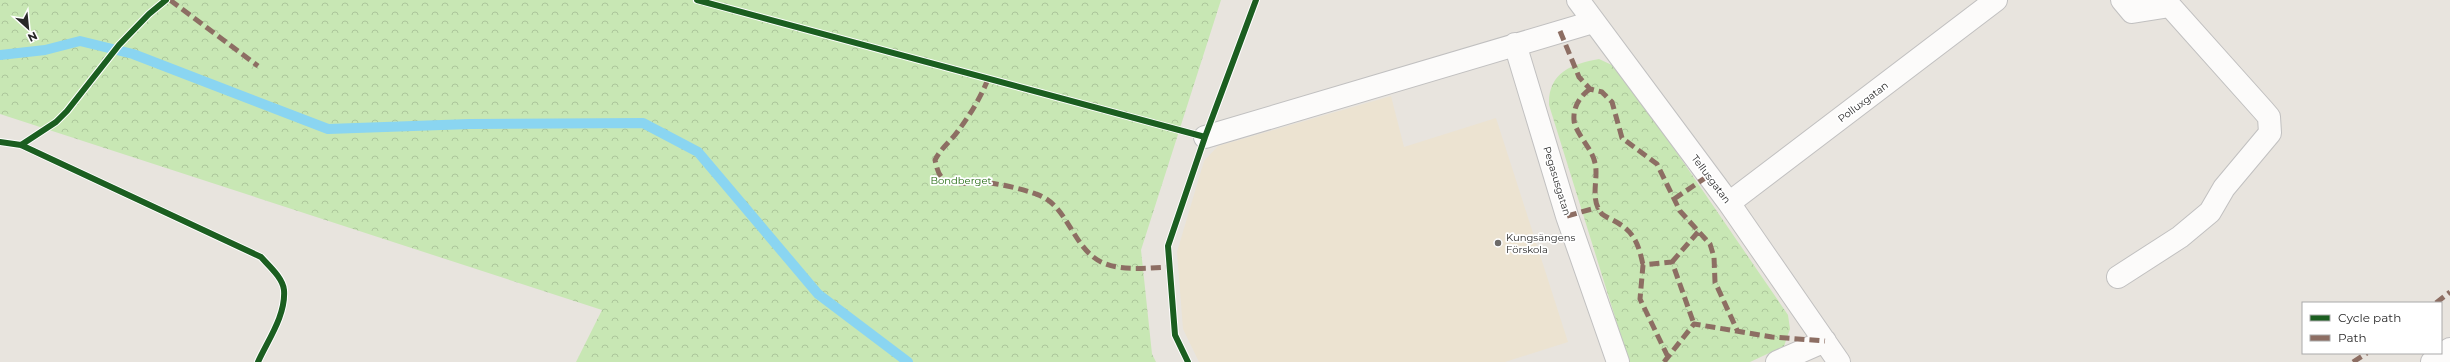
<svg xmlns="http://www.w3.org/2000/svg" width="2450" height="362" viewBox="0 0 2450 362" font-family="Montserrat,sans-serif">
<defs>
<pattern id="park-crowns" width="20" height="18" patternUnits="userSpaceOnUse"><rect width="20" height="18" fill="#c8e7b4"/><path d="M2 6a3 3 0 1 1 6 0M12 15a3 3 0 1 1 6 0" fill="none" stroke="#acc69b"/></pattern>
</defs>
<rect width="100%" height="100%" fill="#e8e4de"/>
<path fill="#ece3d1" d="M 1391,96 L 1404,147 L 1496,118 L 1568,342 L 1505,362 L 1199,362 L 1183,329 L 1177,252 L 1204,161 L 1218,146 Z"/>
<path fill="url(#park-crowns)" d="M 0,0 L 1221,0 L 1141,250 L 1152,354 L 1156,362 L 576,362 L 602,310 L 0,114 Z
M 1599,59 L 1614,66 L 1627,80 L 1788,315 L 1790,329 L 1784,346 L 1750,362 L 1629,362 L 1549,105 C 1548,73 1571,64 1599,59 Z"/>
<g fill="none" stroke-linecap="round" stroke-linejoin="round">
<path stroke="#8ad5f1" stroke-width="10" d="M 0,55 L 45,50 L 80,41 L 133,54 L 328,129 L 470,124 L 643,123 L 698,152 L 818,294 L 908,362"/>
<defs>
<path id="minor" d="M 1578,0 L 1729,203 L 1839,362
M 1515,44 L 1567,216 L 1618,362
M 1205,137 L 1593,22
M 1729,203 L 1996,0
M 2118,277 L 2180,237 L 2210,212 L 2224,188 L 2270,133 L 2269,117 L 2263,110 L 2170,6 L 2132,12 L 2122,0
M 1777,362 L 1825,341
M 2432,362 L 2450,349"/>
</defs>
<use href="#minor" stroke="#c1c0c0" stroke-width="24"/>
<use href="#minor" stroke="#fcfbfa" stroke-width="22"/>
<path stroke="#8d6e63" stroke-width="5" stroke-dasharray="10 5" stroke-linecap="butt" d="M 170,0 L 258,66
M 1560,31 L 1579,77 L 1590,89 L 1602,92 L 1612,102 L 1622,138 L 1657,164 L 1680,211 L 1710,244 L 1714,257 L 1715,282 L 1737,330
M 988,79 C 981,97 970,115 958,131 C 951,141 941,148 935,160 C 937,168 938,176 946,181 C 956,187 971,181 982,182 C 1000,184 1019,188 1036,194 C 1070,205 1072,252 1106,264 C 1125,271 1149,268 1169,267
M 1590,89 C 1580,96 1573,107 1574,120 C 1575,133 1592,148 1595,163 C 1599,179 1589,199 1602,214 C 1606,217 1613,220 1618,223 C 1635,233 1639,246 1643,265
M 1674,199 L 1708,176
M 1567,216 L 1599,207
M 1672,262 L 1698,232
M 2436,303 L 2450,292
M 1668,357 L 1640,299 L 1643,265 L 1672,262 L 1694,324
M 1664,362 L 1694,324 L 1772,337 L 1825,341
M 2353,362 L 2367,353"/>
<defs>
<path id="cycleway" d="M 697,0 L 1205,137
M 0,142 L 21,145 L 261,257 C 269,266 283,278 284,290 C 286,315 268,340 258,362
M 21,145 L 56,122 L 67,111 L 119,45 L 149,14 L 166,0
M 1188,362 L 1175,335 L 1168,246 L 1205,137 L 1256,0"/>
</defs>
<use href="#cycleway" stroke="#fff" stroke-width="8"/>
<use href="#cycleway" stroke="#1b5e20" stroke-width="6"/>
</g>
<circle fill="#6c6a68" stroke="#fff" stroke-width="1.5" cx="1498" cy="243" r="4"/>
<g text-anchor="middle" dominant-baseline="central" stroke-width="3.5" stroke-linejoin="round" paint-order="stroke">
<g font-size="10" fill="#292929" stroke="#fff">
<text transform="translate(1863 102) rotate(-37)">Polluxgatan</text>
<text transform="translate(1711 179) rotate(53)">Tellusgatan</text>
<text transform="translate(1557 181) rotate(73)">Pegasusgatan</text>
</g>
<g font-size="10" fill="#256c13" stroke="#fff">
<text x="961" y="180">Bondberget</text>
</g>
<g font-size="10" fill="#292929" stroke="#fff" text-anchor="start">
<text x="1506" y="237">Kungsängens<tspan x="1506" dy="12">Förskola</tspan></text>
</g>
</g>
<rect x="2302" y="302" width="140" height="52" fill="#ffffff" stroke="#a9a9a9"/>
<rect x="2310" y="315" width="20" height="6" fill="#1b5e20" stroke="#a9a9a9"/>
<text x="2338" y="322" font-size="12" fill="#292929">Cycle path</text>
<rect x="2310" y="335" width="20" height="6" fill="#8d6e63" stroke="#a9a9a9"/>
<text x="2338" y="342" font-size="12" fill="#292929">Path</text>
<g transform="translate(28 28) rotate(153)" stroke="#ffffff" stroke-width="3" paint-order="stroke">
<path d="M0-3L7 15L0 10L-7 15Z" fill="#292929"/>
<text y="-6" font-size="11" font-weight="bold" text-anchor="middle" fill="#292929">N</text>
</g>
</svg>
